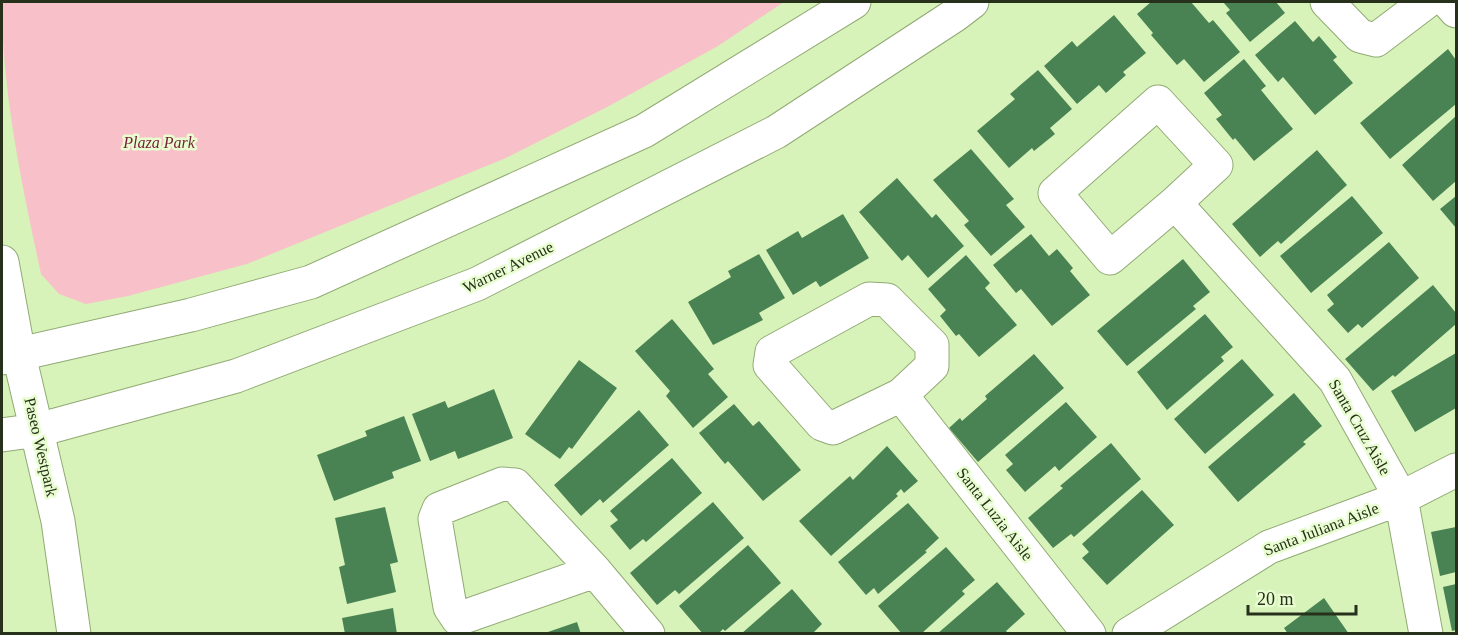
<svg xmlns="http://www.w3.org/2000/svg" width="1458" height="635" viewBox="0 0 1458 635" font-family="Georgia,serif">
<rect width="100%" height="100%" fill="#d8f3ba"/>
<path fill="#f8c0c8" d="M 2,2 L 784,2 L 718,46 L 609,106 L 506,158 L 247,264 L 128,296 L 86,304 L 59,294 L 41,274 C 22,185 2,93 2,2 Z"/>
<path fill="#4a8353" d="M 1151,2 L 1191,2 L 1209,23 L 1213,20 L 1240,52 L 1204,82 L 1184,59 L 1177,65 L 1151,35 L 1153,33 L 1137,14 Z
M 1223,2 L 1276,2 L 1285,13 L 1250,42 L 1226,13 L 1230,10 Z
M 1114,15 L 1146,53 L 1123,72 L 1126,75 L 1106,93 L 1099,85 L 1077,104 L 1044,66 L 1072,41 L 1077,47 Z
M 1295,21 L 1313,42 L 1319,36 L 1337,57 L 1333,60 L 1353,83 L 1315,115 L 1283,77 L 1278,82 L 1255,55 Z
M 1448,49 L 1456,60 L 1456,104 L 1390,159 L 1360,123 Z
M 1244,59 L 1266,86 L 1261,90 L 1293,129 L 1254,161 L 1235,138 L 1233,140 L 1216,119 L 1222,115 L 1204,93 Z
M 1038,70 L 1072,109 L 1050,128 L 1055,134 L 1034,151 L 1032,148 L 1009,168 L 977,131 L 1015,99 L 1010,94 Z
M 1456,116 L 1456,181 L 1433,201 L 1402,165 Z
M 971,149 L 1014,199 L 1006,205 L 1025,227 L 991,256 L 964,225 L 969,221 L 933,180 Z
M 1317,150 L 1347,185 L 1281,244 L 1278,241 L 1260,257 L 1232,224 Z
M 897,178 L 932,218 L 936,214 L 964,246 L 928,278 L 908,255 L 902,261 L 859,212 Z
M 1352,196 L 1383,233 L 1311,293 L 1280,256 Z
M 1456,196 L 1456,228 L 1440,209 Z
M 843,214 L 869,258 L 820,287 L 816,281 L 793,295 L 766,250 L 798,231 L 802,238 Z
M 1031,234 L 1049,256 L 1057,249 L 1073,268 L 1070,271 L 1090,295 L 1052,326 L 1021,289 L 1016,293 L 993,265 Z
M 1389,242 L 1419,278 L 1362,328 L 1358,324 L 1348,333 L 1327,310 L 1334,304 L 1327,295 Z
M 759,254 L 785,298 L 759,313 L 763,320 L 713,345 L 688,302 L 731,277 L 728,271 Z
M 966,255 L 990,283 L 985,288 L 1017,325 L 979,357 L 959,334 L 956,336 L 940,316 L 946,310 L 928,289 Z
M 1183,259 L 1210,292 L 1193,306 L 1196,309 L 1127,366 L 1097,331 Z
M 1433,285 L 1456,313 L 1456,324 L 1395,377 L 1393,375 L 1373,391 L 1345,359 Z
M 1205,314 L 1233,347 L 1221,357 L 1224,361 L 1167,410 L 1137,372 Z
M 672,319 L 714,369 L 708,374 L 728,397 L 693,428 L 666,396 L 670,391 L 635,351 Z
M 1456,353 L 1456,408 L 1415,432 L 1391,391 Z
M 1034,354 L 1064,388 L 978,462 L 949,428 L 960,418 L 962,421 L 987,399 L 985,396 Z
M 1242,359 L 1274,395 L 1205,454 L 1174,419 Z
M 579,360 L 617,388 L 572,449 L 569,447 L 560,459 L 525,434 Z
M 494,389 L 513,438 L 458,459 L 455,451 L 430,461 L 412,414 L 445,401 L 448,408 Z
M 1294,393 L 1322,426 L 1303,442 L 1306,444 L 1238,502 L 1208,467 Z
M 1066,402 L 1097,437 L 1059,471 L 1055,466 L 1025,492 L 1006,470 L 1013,464 L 1005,455 Z
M 734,404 L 753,426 L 759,421 L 801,470 L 763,501 L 728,461 L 725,464 L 699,433 Z
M 639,410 L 669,445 L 603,503 L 600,499 L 581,516 L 554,485 Z
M 404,416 L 421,461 L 392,472 L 394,478 L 334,501 L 317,455 L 367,436 L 365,431 Z
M 1111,443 L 1141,479 L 1074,537 L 1071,534 L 1053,548 L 1028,518 L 1063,488 L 1060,486 Z
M 887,446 L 918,481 L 904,493 L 901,489 L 896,494 L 898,496 L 831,556 L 799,521 L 850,476 L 853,480 Z
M 672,458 L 702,493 L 646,542 L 643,539 L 630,550 L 610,526 L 618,520 L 610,511 Z
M 1142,490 L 1174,525 L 1107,585 L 1082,558 L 1089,552 L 1082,544 Z
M 713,502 L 744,538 L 679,594 L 675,590 L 657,605 L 630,573 Z
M 908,503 L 939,538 L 925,551 L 927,552 L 878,594 L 874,588 L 866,595 L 838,562 Z
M 385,507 L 398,562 L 390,564 L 396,592 L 347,604 L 339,567 L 345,565 L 335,518 Z
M 1456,527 L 1456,572 L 1440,576 L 1431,532 Z
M 748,545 L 781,583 L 725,631 L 723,629 L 718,634 L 703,634 L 679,606 Z
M 946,547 L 975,580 L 962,591 L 965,594 L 921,634 L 902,634 L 878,606 Z
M 997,582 L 1025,614 L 1006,631 L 1009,634 L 937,634 Z
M 1456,584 L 1456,630 L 1452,631 L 1443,587 Z
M 792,589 L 822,624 L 812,634 L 741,634 Z
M 1324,598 L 1349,634 L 1288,634 L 1284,628 Z
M 393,608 L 397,634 L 345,634 L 342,618 Z
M 577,622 L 581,634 L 545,634 L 545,633 Z"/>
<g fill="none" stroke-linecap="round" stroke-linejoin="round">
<defs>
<path id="minor" d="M 1327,2 L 1360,36 L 1376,40 L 1426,2
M 1448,2 L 1456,11
M 1158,102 L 1216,165 L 1175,203 L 1110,258 L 1055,193 Z
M 1175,203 L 1335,380 L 1401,498 L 1426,634
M 2,262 L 19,355 L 58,521 L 74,634
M 869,299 L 887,300 L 932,345 L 932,366 L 901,395 L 833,428 L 822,424 L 770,365 L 772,352 Z
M 2,358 L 191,315 L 311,282 L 644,131 L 854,2
M 901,395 L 1089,634
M 2,435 L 38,430 L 236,376 L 477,284 L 776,132 L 955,15 L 972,2
M 595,571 L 458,619 L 450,607 L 435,519 L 439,509 L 502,484 L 515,485 L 595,571 L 648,634
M 1129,634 L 1269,547 L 1401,498 L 1456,470"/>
</defs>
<use href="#minor" stroke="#91aa74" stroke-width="35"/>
<use href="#minor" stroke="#fff" stroke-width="33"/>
</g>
<g text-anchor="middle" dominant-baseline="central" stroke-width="5" stroke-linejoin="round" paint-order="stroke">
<g font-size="16" font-style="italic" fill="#771d37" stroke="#e8fed0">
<text x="159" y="142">Plaza Park</text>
</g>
<g font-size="16" fill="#26301a" stroke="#e8fed0">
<text transform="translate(508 267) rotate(-26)">Warner Avenue</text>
<text transform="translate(1360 427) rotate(60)">Santa Cruz Aisle</text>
<text transform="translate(41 447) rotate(77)">Paseo Westpark</text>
<text transform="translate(995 514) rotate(52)">Santa Luzia Aisle</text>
<text transform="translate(1321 529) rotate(-21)">Santa Juliana Aisle</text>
</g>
</g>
<rect width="1458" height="635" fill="none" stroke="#26301a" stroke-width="6"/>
<path d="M1248 605v9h108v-9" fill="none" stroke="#26301a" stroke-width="3"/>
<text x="1257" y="605" font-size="18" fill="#26301a" stroke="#e8fed0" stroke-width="4.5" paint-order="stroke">20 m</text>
</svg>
